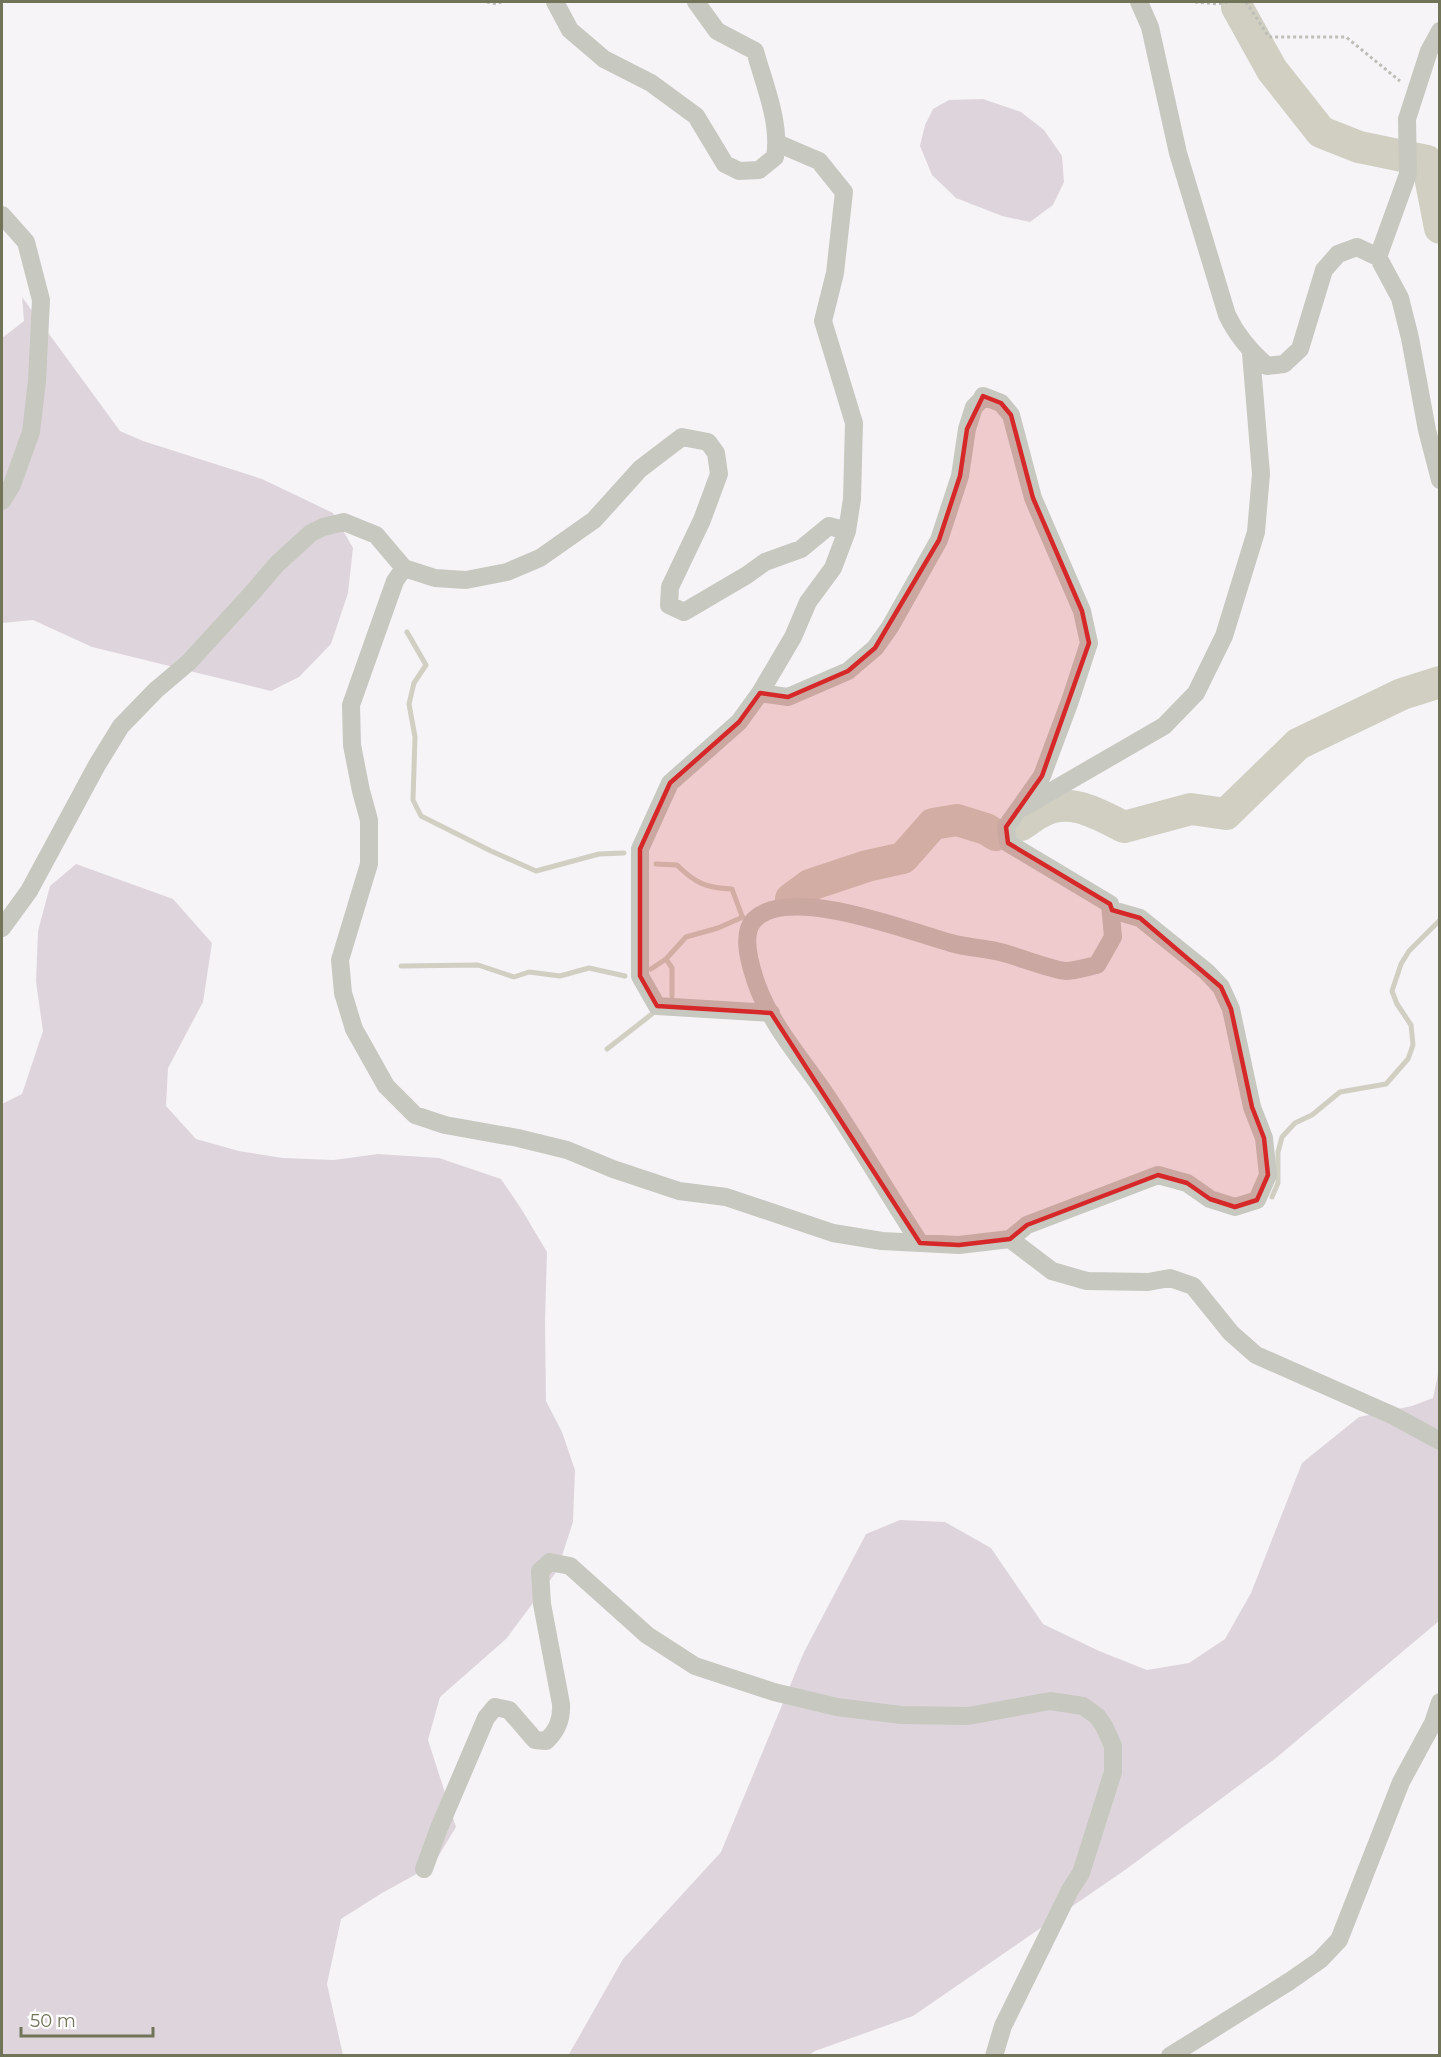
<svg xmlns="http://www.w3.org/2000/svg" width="1441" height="2057" viewBox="0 0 1441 2057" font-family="Montserrat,sans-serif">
<rect width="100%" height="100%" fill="#f6f4f7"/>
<path fill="#ded5dc" d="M 983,99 L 1021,112 L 1044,130 L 1062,156 L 1064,182 L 1053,205 L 1030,222 L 1002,216 L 956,198 L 932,175 L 920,146 L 925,125 L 933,109 L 949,100 Z
M 22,297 L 120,431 L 143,441 L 262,479 L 333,513 L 353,548 L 348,593 L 331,644 L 299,677 L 271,691 L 92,647 L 33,620 L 2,623 L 2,338 L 24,321 Z
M 76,864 L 173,899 L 212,943 L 203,1002 L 168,1068 L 166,1106 L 196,1139 L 239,1151 L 283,1158 L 334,1160 L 378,1154 L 439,1158 L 501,1179 L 522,1210 L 547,1252 L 545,1321 L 546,1401 L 562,1432 L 575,1470 L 573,1522 L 557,1571 L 506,1639 L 440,1697 L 428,1740 L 456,1827 L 433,1865 L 382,1893 L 341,1919 L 327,1984 L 343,2055 L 2,2055 L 2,1104 L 22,1094 L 43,1031 L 36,982 L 38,931 L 50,886 Z
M 1439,1369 L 1439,1621 L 1276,1758 L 1125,1870 L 913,2016 L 815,2051 L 809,2055 L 568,2056 L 623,1959 L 721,1852 L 804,1652 L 866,1534 L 900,1520 L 945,1522 L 991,1548 L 1043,1624 L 1099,1651 L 1147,1670 L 1189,1663 L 1225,1639 L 1251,1593 L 1302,1463 L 1359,1417 L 1412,1406 L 1433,1398 Z"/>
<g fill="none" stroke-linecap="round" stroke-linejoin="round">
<path stroke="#d0cfc2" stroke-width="5" d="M 1235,6 L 1237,7
M 407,632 L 426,665 L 414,683 L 409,704 L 415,737 L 413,800 L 421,816 L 491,851 L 536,871 L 599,854 L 624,853
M 656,864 L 677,865 C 695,883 706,888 732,889 L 742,916
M 666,959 L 672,968 L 672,996
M 401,966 L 478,965 L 514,977 L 529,972 L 560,976 L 589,968 L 625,976
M 651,969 L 666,959 L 686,937 L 718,928 L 743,917
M 607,1049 L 652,1014
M 1272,1197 L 1278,1183 L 1278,1152 L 1282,1137 L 1295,1123 L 1312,1115 L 1340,1092 L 1386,1084 L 1408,1059 L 1413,1045 L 1411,1025 L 1397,1004 L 1392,991 L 1401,964 L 1409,951 L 1440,920"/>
<path stroke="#d0cfc2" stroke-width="32" d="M 1237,7 L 1272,70 L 1321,132 L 1359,147 L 1427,161 L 1440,228
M 1021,825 C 1028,821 1034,815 1041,812 C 1069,796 1098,814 1124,827 L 1191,809 L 1226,814 L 1298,744 L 1402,694 L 1440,682
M 791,899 L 810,885 L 867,866 L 903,858 L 933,824 L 957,820 L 986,829 L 996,835"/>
<path stroke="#bdbeb8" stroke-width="3" stroke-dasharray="3 3" stroke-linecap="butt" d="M 487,2 L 497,4 L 501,2
M 1195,2 L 1218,4 L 1227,2
M 1246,2 L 1269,37 L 1346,37 L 1400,81"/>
<path stroke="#c7c8c0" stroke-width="18" d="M 555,2 L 570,30 L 604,59 L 651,83 L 696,116 L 725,164 L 739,171 L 759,170 L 775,157 C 781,123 764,84 755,51 L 717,31 L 696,2
M 1139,2 L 1150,27 L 1178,153 L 1227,315 C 1237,336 1250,351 1267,366 L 1284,364 L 1300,349 L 1324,270 L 1338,254 L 1357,247 L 1378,257 L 1400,298 L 1410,338 L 1427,430 L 1440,480
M 777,143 L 819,161 L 844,192 L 835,273 L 823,321 L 854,423 L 852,499 L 847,531
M 2,215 L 26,242 L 41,300 L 37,381 L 31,432 L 12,485 L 2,501
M 1378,257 L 1408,174 L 1407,119 L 1429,51 L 1440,31
M 760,693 L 739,722 L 670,783 L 640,849 L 640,976 L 657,1006 L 771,1013
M 1024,807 L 1164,726 L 1196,693 L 1224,636 L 1256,532 L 1261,474 L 1251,353
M 2,928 L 29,891 L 97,765 L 121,726 L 156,690 L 189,662 L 253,592 L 277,564 L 311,533 L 323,527 L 344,522 L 376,535 L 404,568 L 435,578 L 466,580 L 507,572 L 540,558 L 594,520 L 640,469 L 682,437 L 708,442 L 716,453 L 719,474 L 702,520 L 670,587 L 669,605 L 684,612 L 747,575 L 765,562 L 801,549 L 829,526 L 847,531 L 833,568 L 808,602 L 793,637 L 760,693 L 788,697 L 848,671 L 875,648 L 890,627 L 939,540 L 960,476 L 967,429 L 974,407 L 981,400 L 983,396 L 1001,403 L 1011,415 L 1033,498 L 1082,611 L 1089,643 L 1070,701 L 1042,776 L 1006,827 L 1008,843 L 1110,904 L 1112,910 L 1140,918 L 1207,972 L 1221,987 L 1231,1009 L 1252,1107 L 1264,1138 L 1268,1175 L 1257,1200 L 1235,1207 L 1210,1199 L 1187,1183 L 1158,1175 L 1027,1225 L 1010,1239 L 959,1245 L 882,1241 L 833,1233 L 726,1197 L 679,1191 L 613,1169 L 567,1150 L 518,1138 L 445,1125 L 415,1115 L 386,1086 L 354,1029 L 343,993 L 340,960 L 369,864 L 369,820 L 361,791 L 352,745 L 351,705 L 395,581 L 404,568
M 1010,1239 L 1052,1271 L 1087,1281 L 1148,1282 L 1170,1278 L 1193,1286 L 1231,1333 L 1256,1355 L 1394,1416 L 1440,1441
M 920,1243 C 887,1192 856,1139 822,1089 C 799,1056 771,1024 757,985 C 751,968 740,935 754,920 C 789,884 908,931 951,943 C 968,948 987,948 1004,953 C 1019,957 1052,970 1066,971 C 1075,971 1087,967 1097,965 L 1113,937 L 1110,904
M 424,1869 L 439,1828 L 486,1718 L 495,1707 L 509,1710 L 535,1740 L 546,1741 C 557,1731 562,1720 561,1704 L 542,1604 L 540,1571 L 550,1562 L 570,1566 L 647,1635 L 695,1666 L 774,1692 L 837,1707 L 901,1715 L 968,1716 L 1050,1701 L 1083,1706 L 1097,1716 L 1104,1726 L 1113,1746 L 1113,1772 L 1081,1873 L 1070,1890 L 1003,2026 L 994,2056
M 1170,2056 L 1290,1981 L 1320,1960 L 1339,1940 L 1401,1782 L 1433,1723 L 1440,1702"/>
</g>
<path fill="#d62828" fill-opacity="0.2" stroke="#d62828" stroke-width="4.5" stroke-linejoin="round" d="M 983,396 L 1001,403 L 1011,415 L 1033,498 L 1082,611 L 1089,643 L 1042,776 L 1006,827 L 1008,843 L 1110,904 L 1112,910 L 1140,918 L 1221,987 L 1231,1009 L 1252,1107 L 1264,1138 L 1268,1175 L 1257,1200 L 1235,1207 L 1210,1199 L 1187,1183 L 1158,1175 L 1027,1225 L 1010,1239 L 959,1245 L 920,1243 L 771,1013 L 657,1006 L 640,976 L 640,849 L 670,783 L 739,722 L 760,693 L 788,697 L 848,671 L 875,648 L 939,540 L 960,476 L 967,429 Z"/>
<rect width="1441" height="2057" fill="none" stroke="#717459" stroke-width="6"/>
<path d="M21 2027v9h132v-9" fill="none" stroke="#717459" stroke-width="3"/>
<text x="30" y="2027" font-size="18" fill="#717459" stroke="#ffffff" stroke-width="4.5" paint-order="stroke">50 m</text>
</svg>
